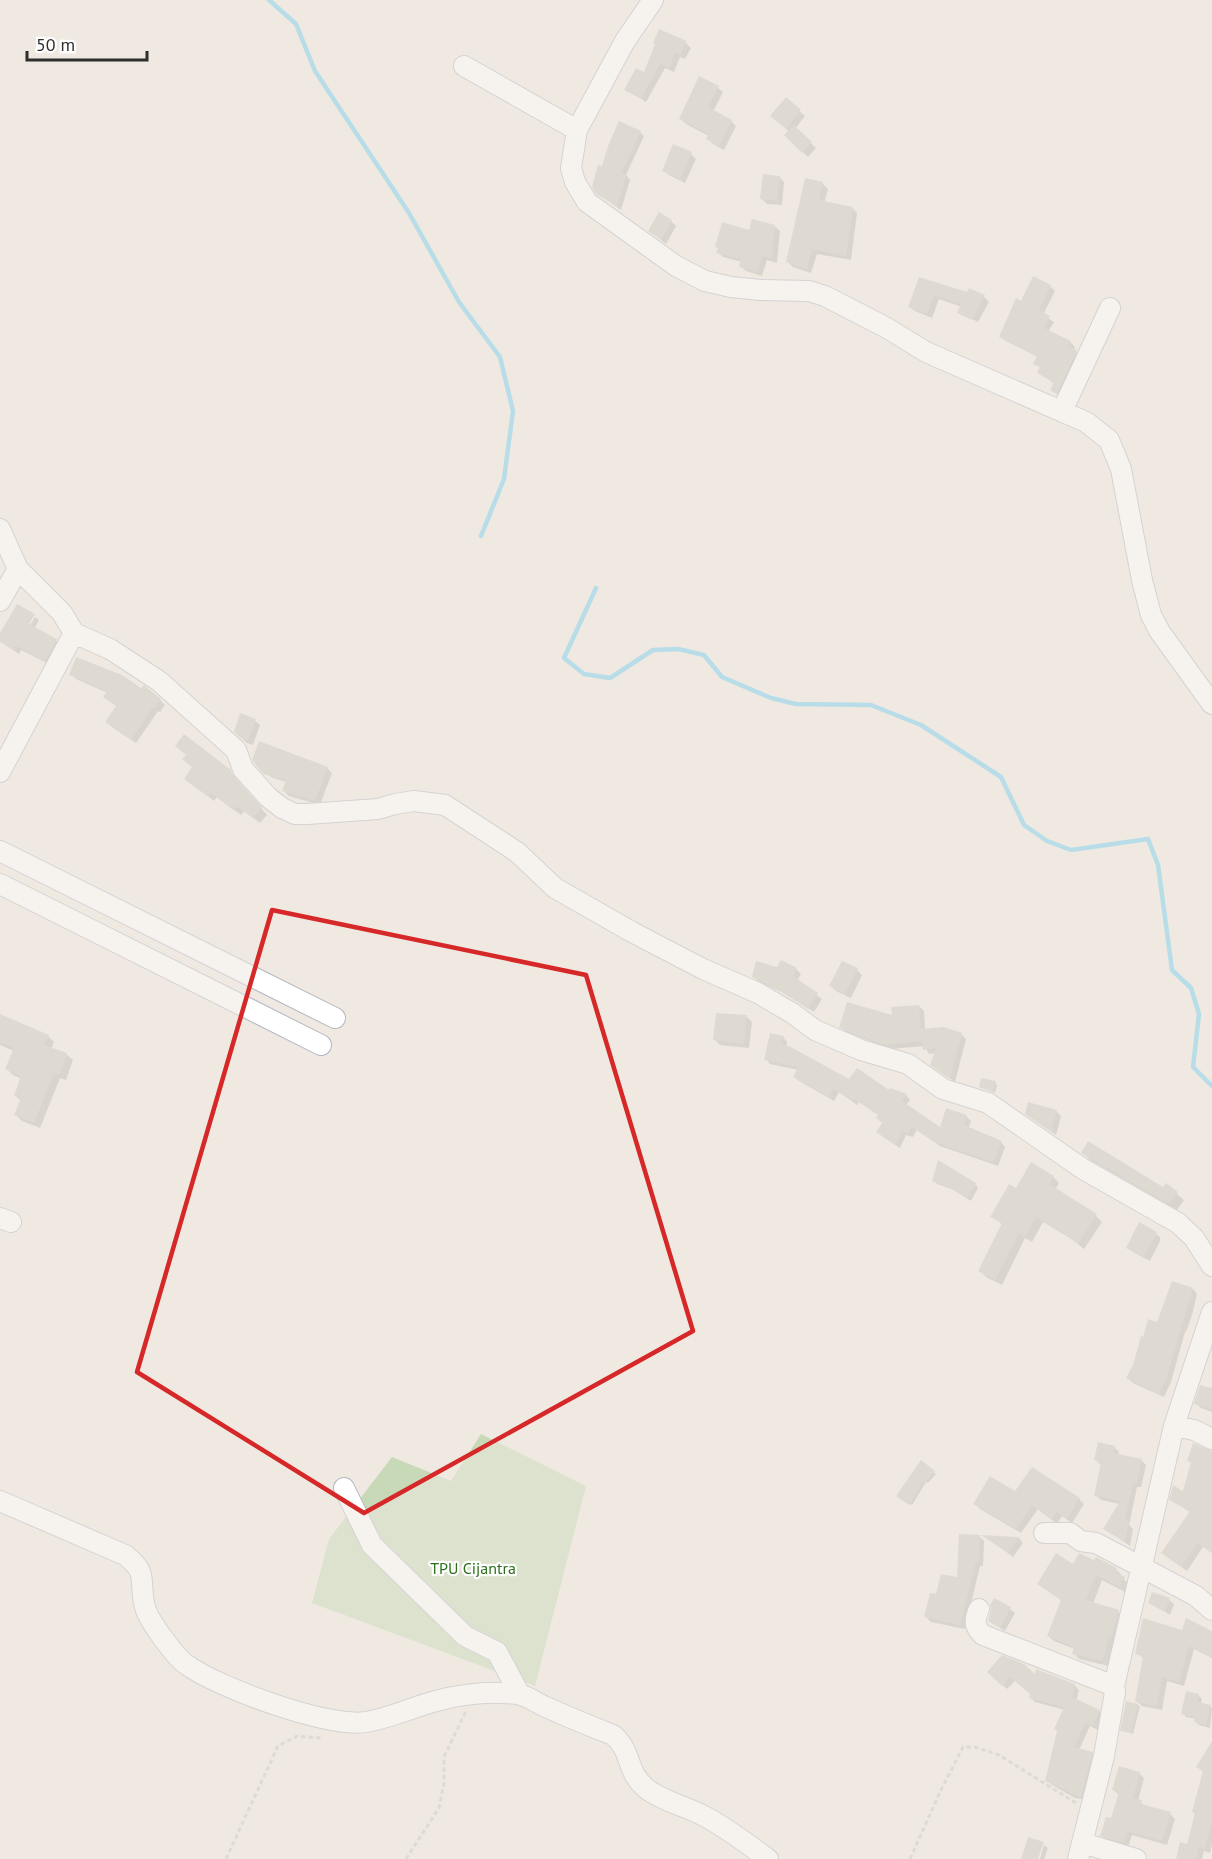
<svg xmlns="http://www.w3.org/2000/svg" width="1212" height="1859" viewBox="0 0 1212 1859" font-family="'PT Sans',sans-serif">
<rect width="100%" height="100%" fill="#efe9e1"/>
<path fill="#c8d9b8" d="M 481,1434 L 586,1486 L 535,1686 L 312,1603 L 329,1539 L 392,1457 L 451,1481 Z"/>
<path fill="#0003" d="M 686,43 L 691,48 L 685,59 L 680,57 L 674,72 L 665,68 L 646,102 L 626,89 Z
M 718,88 L 723,92 L 713,112 L 731,121 L 736,126 L 724,150 L 713,144 L 708,139 L 709,136 L 686,124 L 681,119 Z
M 786,100 L 805,116 L 795,129 L 816,148 L 808,157 L 786,135 L 789,131 L 777,121 Z
M 640,132 L 644,136 L 626,175 L 630,180 L 621,210 L 597,193 L 603,168 Z
M 691,154 L 696,159 L 685,183 L 669,175 L 664,170 Z
M 779,177 L 784,182 L 782,205 L 767,204 L 762,199 Z
M 806,180 L 823,184 L 828,189 L 824,203 L 852,208 L 857,213 L 851,260 L 817,254 L 811,273 L 793,267 L 788,262 Z
M 671,221 L 676,226 L 666,244 L 650,231 Z
M 774,226 L 780,231 L 777,263 L 767,260 L 762,276 L 746,271 L 741,266 L 742,262 L 723,257 L 718,252 Z
M 1034,278 L 1050,286 L 1055,291 L 1043,315 L 1054,322 L 1048,332 L 1070,342 L 1075,347 L 1073,350 L 1081,356 L 1062,398 L 1051,390 L 1055,384 L 1039,373 L 1041,368 L 1035,364 L 1038,357 L 1006,341 L 1001,336 Z
M 920,279 L 984,297 L 989,302 L 978,322 L 962,314 L 962,316 L 959,312 L 962,307 L 939,299 L 932,318 L 915,311 L 910,307 Z
M 35,617 L 39,620 L 34,629 L 56,641 L 61,645 L 51,665 L 21,650 L 19,654 L 0,641 L 0,635 L 24,630 L 26,632 Z
M 71,674 L 160,700 L 165,705 L 160,712 L 158,711 L 136,743 L 112,727 L 117,707 L 108,693 L 76,679 Z
M 255,721 L 260,725 L 253,745 L 247,743 L 235,731 Z
M 327,768 L 332,773 L 320,805 L 289,796 L 284,791 L 286,782 L 271,777 L 265,772 Z
M 230,771 L 267,815 L 260,823 L 244,811 L 241,815 L 217,797 L 214,801 L 186,779 Z
M 843,963 L 857,970 L 862,975 L 851,998 L 836,991 L 831,986 Z
M 778,969 L 796,969 L 801,974 L 797,981 L 822,999 L 814,1012 L 784,993 L 759,982 L 754,977 Z
M 919,1006 L 924,1011 L 925,1030 L 961,1034 L 966,1039 L 955,1082 L 937,1070 L 936,1053 L 929,1054 L 924,1046 L 891,1049 L 846,1032 L 841,1027 L 894,1017 Z
M 0,1016 L 48,1036 L 54,1042 L 51,1049 L 66,1054 L 73,1060 L 66,1080 L 60,1078 L 40,1128 L 22,1121 L 16,1115 L 21,1101 L 15,1095 L 22,1079 L 13,1075 L 7,1069 L 14,1051 L 0,1045 Z
M 747,1017 L 752,1022 L 749,1048 L 720,1045 L 715,1040 Z
M 783,1037 L 787,1042 L 786,1047 L 849,1081 L 906,1095 L 910,1100 L 906,1105 L 940,1130 L 966,1116 L 971,1121 L 968,1129 L 1001,1142 L 1005,1147 L 998,1166 L 940,1146 L 917,1130 L 913,1137 L 906,1135 L 900,1148 L 882,1136 L 884,1123 L 879,1115 L 859,1102 L 857,1105 L 839,1092 L 834,1101 L 799,1081 L 794,1077 L 798,1070 L 770,1064 L 766,1059 Z
M 995,1083 L 997,1085 L 995,1093 L 980,1087 Z
M 1056,1111 L 1061,1116 L 1056,1135 L 1026,1113 Z
M 1083,1153 L 1163,1189 L 1166,1185 L 1184,1200 L 1177,1210 L 1090,1160 Z
M 1053,1177 L 1059,1183 L 1055,1190 L 1096,1216 L 1102,1222 L 1084,1249 L 1070,1238 L 1043,1222 L 1032,1242 L 1025,1238 L 1002,1285 L 986,1277 L 980,1271 L 1003,1225 L 992,1216 Z
M 933,1180 L 975,1184 L 978,1188 L 971,1201 L 952,1189 L 937,1184 Z
M 1154,1232 L 1160,1237 L 1160,1241 L 1150,1261 L 1133,1252 L 1128,1247 Z
M 1193,1289 L 1197,1294 L 1192,1315 L 1186,1332 L 1185,1332 L 1171,1382 L 1164,1397 L 1133,1383 L 1128,1378 L 1144,1338 Z
M 1212,1390 L 1212,1412 L 1201,1408 L 1196,1403 Z
M 1114,1447 L 1119,1452 L 1118,1456 L 1141,1460 L 1146,1465 L 1141,1487 L 1137,1487 L 1129,1525 L 1133,1529 L 1130,1546 L 1105,1529 L 1120,1504 L 1101,1500 L 1096,1495 L 1101,1465 L 1096,1460 Z
M 1212,1452 L 1212,1553 L 1203,1547 L 1187,1571 L 1163,1553 L 1191,1513 L 1171,1499 L 1184,1493 L 1192,1463 L 1189,1460 Z
M 921,1462 L 936,1474 L 928,1483 L 926,1482 L 912,1505 L 900,1498 Z
M 1016,1493 L 1079,1499 L 1084,1504 L 1072,1523 L 1062,1516 L 1057,1524 L 1038,1509 L 1021,1533 L 980,1509 L 975,1504 Z
M 979,1536 L 984,1541 L 983,1566 L 980,1566 L 965,1629 L 931,1622 L 926,1617 L 938,1596 L 959,1579 Z
M 985,1536 L 1019,1538 L 1023,1543 L 1013,1557 Z
M 1073,1566 L 1115,1569 L 1121,1574 L 1120,1577 L 1130,1584 L 1125,1592 L 1102,1580 L 1093,1604 L 1118,1612 L 1124,1617 L 1109,1666 L 1079,1659 L 1074,1653 L 1075,1649 L 1054,1641 L 1048,1636 L 1062,1601 L 1039,1584 Z
M 1169,1600 L 1174,1604 L 1170,1615 L 1150,1602 Z
M 1010,1609 L 1015,1613 L 1005,1631 L 989,1621 Z
M 1212,1632 L 1212,1658 L 1194,1649 L 1184,1686 L 1167,1681 L 1162,1710 L 1142,1706 L 1137,1701 L 1144,1659 L 1137,1653 Z
M 989,1672 L 1036,1677 L 1074,1685 L 1079,1690 L 1076,1701 L 1099,1711 L 1104,1716 L 1098,1730 L 1090,1726 L 1079,1750 L 1092,1753 L 1096,1758 L 1086,1800 L 1075,1798 L 1052,1785 L 1047,1780 L 1065,1710 L 1035,1702 L 1031,1698 L 1032,1694 L 1016,1680 L 1007,1689 Z
M 1199,1696 L 1202,1699 L 1201,1704 L 1212,1708 L 1210,1728 L 1199,1725 L 1196,1722 L 1196,1719 L 1186,1717 L 1183,1713 Z
M 1127,1703 L 1140,1706 L 1133,1734 L 1122,1730 Z
M 1212,1749 L 1212,1844 L 1210,1853 L 1204,1851 L 1202,1859 L 1177,1859 L 1188,1846 L 1196,1815 L 1193,1812 L 1204,1773 L 1198,1767 Z
M 1139,1773 L 1144,1778 L 1138,1801 L 1147,1807 L 1170,1814 L 1175,1819 L 1167,1845 L 1132,1835 L 1128,1847 L 1107,1840 L 1102,1835 L 1113,1820 L 1119,1795 L 1114,1790 Z
M 1044,1845 L 1048,1848 L 1044,1859 L 1040,1859 Z"/>
<g fill="none" stroke-linecap="round" stroke-linejoin="round">
<path stroke="#75cff0" stroke-width="4.5" d="M 269,0 L 296,24 L 315,71 L 409,213 L 459,302 L 500,357 L 513,411 L 504,479 L 481,536
M 596,588 L 564,658 L 584,674 L 610,678 L 653,650 L 678,649 L 704,655 L 722,677 L 771,698 L 796,704 L 871,705 L 921,725 L 1001,777 L 1024,825 L 1047,841 L 1071,850 L 1148,839 L 1158,865 L 1172,970 L 1191,988 L 1199,1014 L 1193,1067 L 1212,1086"/>
</g>
<path fill="#cbc7bf" d="M 659,29 L 687,41 L 680,55 L 675,53 L 669,68 L 660,64 L 641,99 L 624,90 L 636,68 L 644,72 L 655,44 L 653,43 Z
M 699,76 L 719,86 L 708,107 L 732,120 L 719,146 L 706,139 L 709,134 L 679,119 Z
M 786,97 L 801,110 L 786,129 L 770,116 Z
M 619,121 L 641,131 L 621,173 L 627,174 L 617,206 L 596,194 L 592,187 L 598,165 L 602,166 L 608,146 Z
M 794,125 L 812,142 L 802,153 L 784,135 Z
M 673,144 L 692,152 L 680,179 L 662,171 Z
M 763,174 L 780,176 L 777,201 L 760,199 Z
M 805,178 L 823,182 L 819,200 L 853,207 L 846,256 L 812,249 L 807,269 L 786,262 Z
M 659,212 L 672,220 L 661,240 L 648,231 Z
M 752,219 L 775,225 L 772,259 L 762,256 L 758,272 L 739,267 L 741,259 L 716,253 L 718,248 L 715,247 L 722,222 L 749,230 Z
M 1033,276 L 1051,285 L 1039,310 L 1050,316 L 1044,328 L 1071,341 L 1068,346 L 1077,350 L 1057,394 L 1050,390 L 1054,382 L 1037,373 L 1040,367 L 1033,364 L 1037,356 L 999,337 L 1016,298 L 1021,301 Z
M 919,277 L 967,292 L 969,288 L 985,295 L 972,320 L 957,313 L 961,304 L 934,295 L 927,314 L 908,307 Z
M 17,604 L 35,614 L 29,624 L 57,639 L 45,661 L 16,646 L 14,650 L 0,642 L 0,633 Z
M 76,657 L 122,675 L 141,688 L 144,685 L 161,699 L 154,709 L 153,707 L 131,740 L 105,722 L 116,706 L 103,697 L 107,691 L 69,675 Z
M 240,713 L 256,719 L 248,741 L 241,738 L 234,732 Z
M 184,734 L 231,770 L 234,777 L 262,807 L 253,818 L 237,806 L 233,810 L 210,792 L 207,796 L 184,779 L 192,767 L 182,759 L 186,755 L 175,746 Z
M 259,741 L 328,767 L 315,801 L 282,791 L 286,780 L 263,774 L 252,760 Z
M 781,960 L 797,968 L 793,976 L 818,993 L 808,1009 L 777,989 L 752,977 L 756,961 L 777,967 Z
M 842,961 L 858,968 L 845,994 L 829,986 Z
M 847,1002 L 892,1015 L 891,1007 L 919,1005 L 921,1029 L 944,1027 L 962,1033 L 950,1079 L 930,1065 L 936,1048 L 923,1050 L 922,1041 L 885,1045 L 839,1028 Z
M 716,1013 L 747,1015 L 744,1044 L 713,1040 Z
M 0,1014 L 49,1035 L 44,1045 L 67,1053 L 59,1075 L 54,1073 L 34,1123 L 14,1115 L 21,1098 L 14,1096 L 21,1076 L 5,1069 L 14,1048 L 0,1042 Z
M 770,1033 L 784,1036 L 781,1044 L 789,1046 L 849,1079 L 857,1068 L 889,1090 L 890,1088 L 907,1094 L 902,1101 L 940,1127 L 946,1108 L 967,1115 L 964,1125 L 1002,1141 L 993,1162 L 934,1142 L 912,1127 L 908,1133 L 902,1131 L 895,1145 L 876,1132 L 882,1123 L 876,1117 L 878,1115 L 854,1099 L 853,1101 L 834,1089 L 829,1097 L 793,1077 L 798,1067 L 764,1060 Z
M 981,1078 L 996,1081 L 993,1092 L 979,1087 Z
M 1028,1102 L 1057,1110 L 1051,1132 L 1025,1114 Z
M 1088,1141 L 1163,1187 L 1166,1183 L 1178,1192 L 1169,1204 L 1081,1153 Z
M 938,1160 L 976,1183 L 967,1198 L 947,1186 L 932,1181 Z
M 1031,1162 L 1054,1176 L 1049,1184 L 1097,1214 L 1078,1244 L 1062,1232 L 1036,1217 L 1025,1237 L 1019,1233 L 995,1280 L 978,1271 L 1002,1223 L 990,1217 L 1009,1184 L 1016,1188 Z
M 1139,1222 L 1157,1232 L 1144,1257 L 1126,1248 Z
M 1172,1281 L 1193,1288 L 1167,1377 L 1159,1394 L 1126,1378 L 1133,1365 L 1141,1336 L 1143,1337 L 1148,1319 L 1157,1322 Z
M 1200,1385 L 1212,1388 L 1212,1409 L 1194,1404 Z
M 1098,1442 L 1115,1446 L 1113,1453 L 1142,1459 L 1137,1483 L 1133,1483 L 1125,1520 L 1129,1522 L 1125,1542 L 1103,1529 L 1120,1501 L 1094,1496 L 1101,1462 L 1094,1460 Z
M 1193,1443 L 1212,1451 L 1212,1553 L 1198,1543 L 1181,1567 L 1161,1553 L 1190,1511 L 1169,1500 L 1173,1485 L 1183,1491 L 1191,1462 L 1187,1461 Z
M 921,1460 L 935,1471 L 925,1483 L 924,1481 L 909,1505 L 896,1496 Z
M 1032,1467 L 1080,1498 L 1067,1519 L 1057,1512 L 1052,1520 L 1032,1505 L 1016,1529 L 973,1504 L 990,1476 L 1015,1491 Z
M 959,1534 L 980,1535 L 979,1562 L 976,1562 L 960,1625 L 924,1617 L 930,1593 L 936,1594 L 941,1574 L 957,1577 Z
M 981,1535 L 1019,1537 L 1008,1553 Z
M 1056,1553 L 1073,1564 L 1079,1553 L 1094,1560 L 1096,1557 L 1117,1568 L 1115,1572 L 1125,1577 L 1119,1587 L 1096,1575 L 1086,1600 L 1119,1610 L 1112,1636 L 1109,1636 L 1103,1661 L 1072,1654 L 1074,1647 L 1047,1636 L 1061,1600 L 1037,1584 Z
M 1152,1592 L 1170,1598 L 1165,1612 L 1148,1603 Z
M 994,1598 L 1011,1607 L 1000,1628 L 988,1621 L 991,1608 L 990,1605 Z
M 1143,1618 L 1182,1630 L 1186,1618 L 1212,1631 L 1212,1657 L 1189,1646 L 1179,1682 L 1162,1677 L 1157,1706 L 1135,1702 L 1143,1656 L 1135,1654 Z
M 1002,1655 L 1024,1664 L 1035,1674 L 1036,1669 L 1075,1684 L 1072,1697 L 1100,1710 L 1093,1726 L 1085,1723 L 1074,1747 L 1093,1752 L 1081,1797 L 1069,1793 L 1069,1792 L 1045,1781 L 1057,1731 L 1054,1729 L 1064,1707 L 1029,1698 L 1030,1694 L 1010,1677 L 1002,1686 L 987,1672 Z
M 1186,1691 L 1199,1694 L 1198,1702 L 1211,1705 L 1206,1725 L 1194,1722 L 1195,1717 L 1181,1714 Z
M 1126,1701 L 1138,1704 L 1131,1733 L 1120,1731 Z
M 1212,1741 L 1212,1822 L 1205,1849 L 1199,1847 L 1196,1859 L 1176,1859 L 1180,1842 L 1187,1844 L 1195,1813 L 1192,1812 L 1203,1771 L 1196,1767 Z
M 1119,1766 L 1140,1772 L 1133,1798 L 1142,1800 L 1141,1804 L 1171,1812 L 1162,1841 L 1127,1831 L 1123,1843 L 1100,1836 L 1106,1817 L 1111,1818 L 1119,1792 L 1112,1790 Z
M 1028,1837 L 1044,1842 L 1038,1859 L 1021,1859 Z"/>
<g fill="none" stroke-linecap="round" stroke-linejoin="round">
<defs>
<path id="minor" d="M 653,0 L 625,41 L 577,130 L 571,168 L 575,182 L 587,202 L 676,266 L 705,281 L 731,287 L 761,290 L 809,291 L 825,296 L 887,328 L 926,352 L 1086,422 L 1109,440 L 1121,469 L 1142,580 L 1151,615 L 1160,632 L 1212,704
M 464,66 L 577,130
M 1062,411 L 1110,308
M 0,529 L 18,569 L 62,613 L 74,633 L 110,649 L 159,681 L 236,750 L 243,769 L 268,797 L 282,808 L 295,814 L 307,814 L 378,809 L 395,804 L 414,801 L 445,805 L 517,852 L 555,888 L 632,932 L 703,969 L 758,993 L 792,1013 L 815,1030 L 861,1050 L 908,1064 L 943,1089 L 988,1103 L 1083,1169 L 1178,1223 L 1194,1238 L 1212,1266
M 0,601 L 18,569
M 0,772 L 74,633
M 0,851 L 335,1018
M 0,884 L 321,1045
M 0,1218 L 11,1222
M 1174,1426 L 1194,1430 L 1212,1439
M 344,1488 L 372,1545 L 465,1636 L 497,1652 L 520,1695
M 0,1501 L 125,1555 C 150,1574 138,1581 145,1607 C 148,1620 176,1658 187,1665 C 219,1688 328,1728 366,1722 C 390,1718 413,1707 436,1701 C 462,1694 490,1691 517,1694 C 526,1695 537,1703 546,1707 C 568,1717 590,1726 613,1735 C 633,1751 625,1772 647,1789 C 662,1801 685,1806 702,1815 C 726,1827 746,1843 768,1859
M 1044,1533 L 1070,1533 L 1081,1541 L 1096,1543 L 1196,1596 L 1212,1610
M 979,1609 C 974,1620 974,1627 983,1635 L 1114,1686
M 1083,1843 L 1136,1859
M 1078,1859 L 1104,1756 L 1115,1692 L 1114,1686 L 1174,1426 L 1212,1312"/>
</defs>
<use href="#minor" stroke="#b4b7c1" stroke-width="22"/>
<path stroke="#c9c9c9" stroke-width="3" stroke-dasharray="4.5 3" stroke-linecap="butt" d="M 226,1859 L 278,1746 L 297,1736 L 319,1738 L 323,1736
M 406,1859 L 439,1808 L 444,1783 L 444,1757 L 466,1711
M 910,1859 L 940,1792 L 963,1747 L 975,1747 L 999,1755 L 1076,1803"/>
<use href="#minor" stroke="#fff" stroke-width="20"/>
</g>
<path d="M0 0H1212V1859H0ZM 272,910 L 586,975 L 693,1331 L 364,1513 L 137,1372 Z" fill="#efe9e1" fill-opacity=".55" fill-rule="evenodd"/>
<path fill="none" stroke="#d62828" stroke-width="4.5" stroke-linejoin="round" d="M 272,910 L 586,975 L 693,1331 L 364,1513 L 137,1372 Z"/>
<g text-anchor="middle" dominant-baseline="central" stroke-width="4.5" stroke-linejoin="round" paint-order="stroke">
<g font-size="16" fill="#2c6e1b" stroke="#fff">
<text x="473" y="1568">TPU Cijantra</text>
</g>
</g>
<path d="M27 51v9h120v-9" fill="none" stroke="#2e2e2e" stroke-width="3"/>
<text x="36" y="51" font-size="18" fill="#2e2e2e" stroke="#ffffff" stroke-width="4.5" paint-order="stroke">50 m</text>
</svg>
